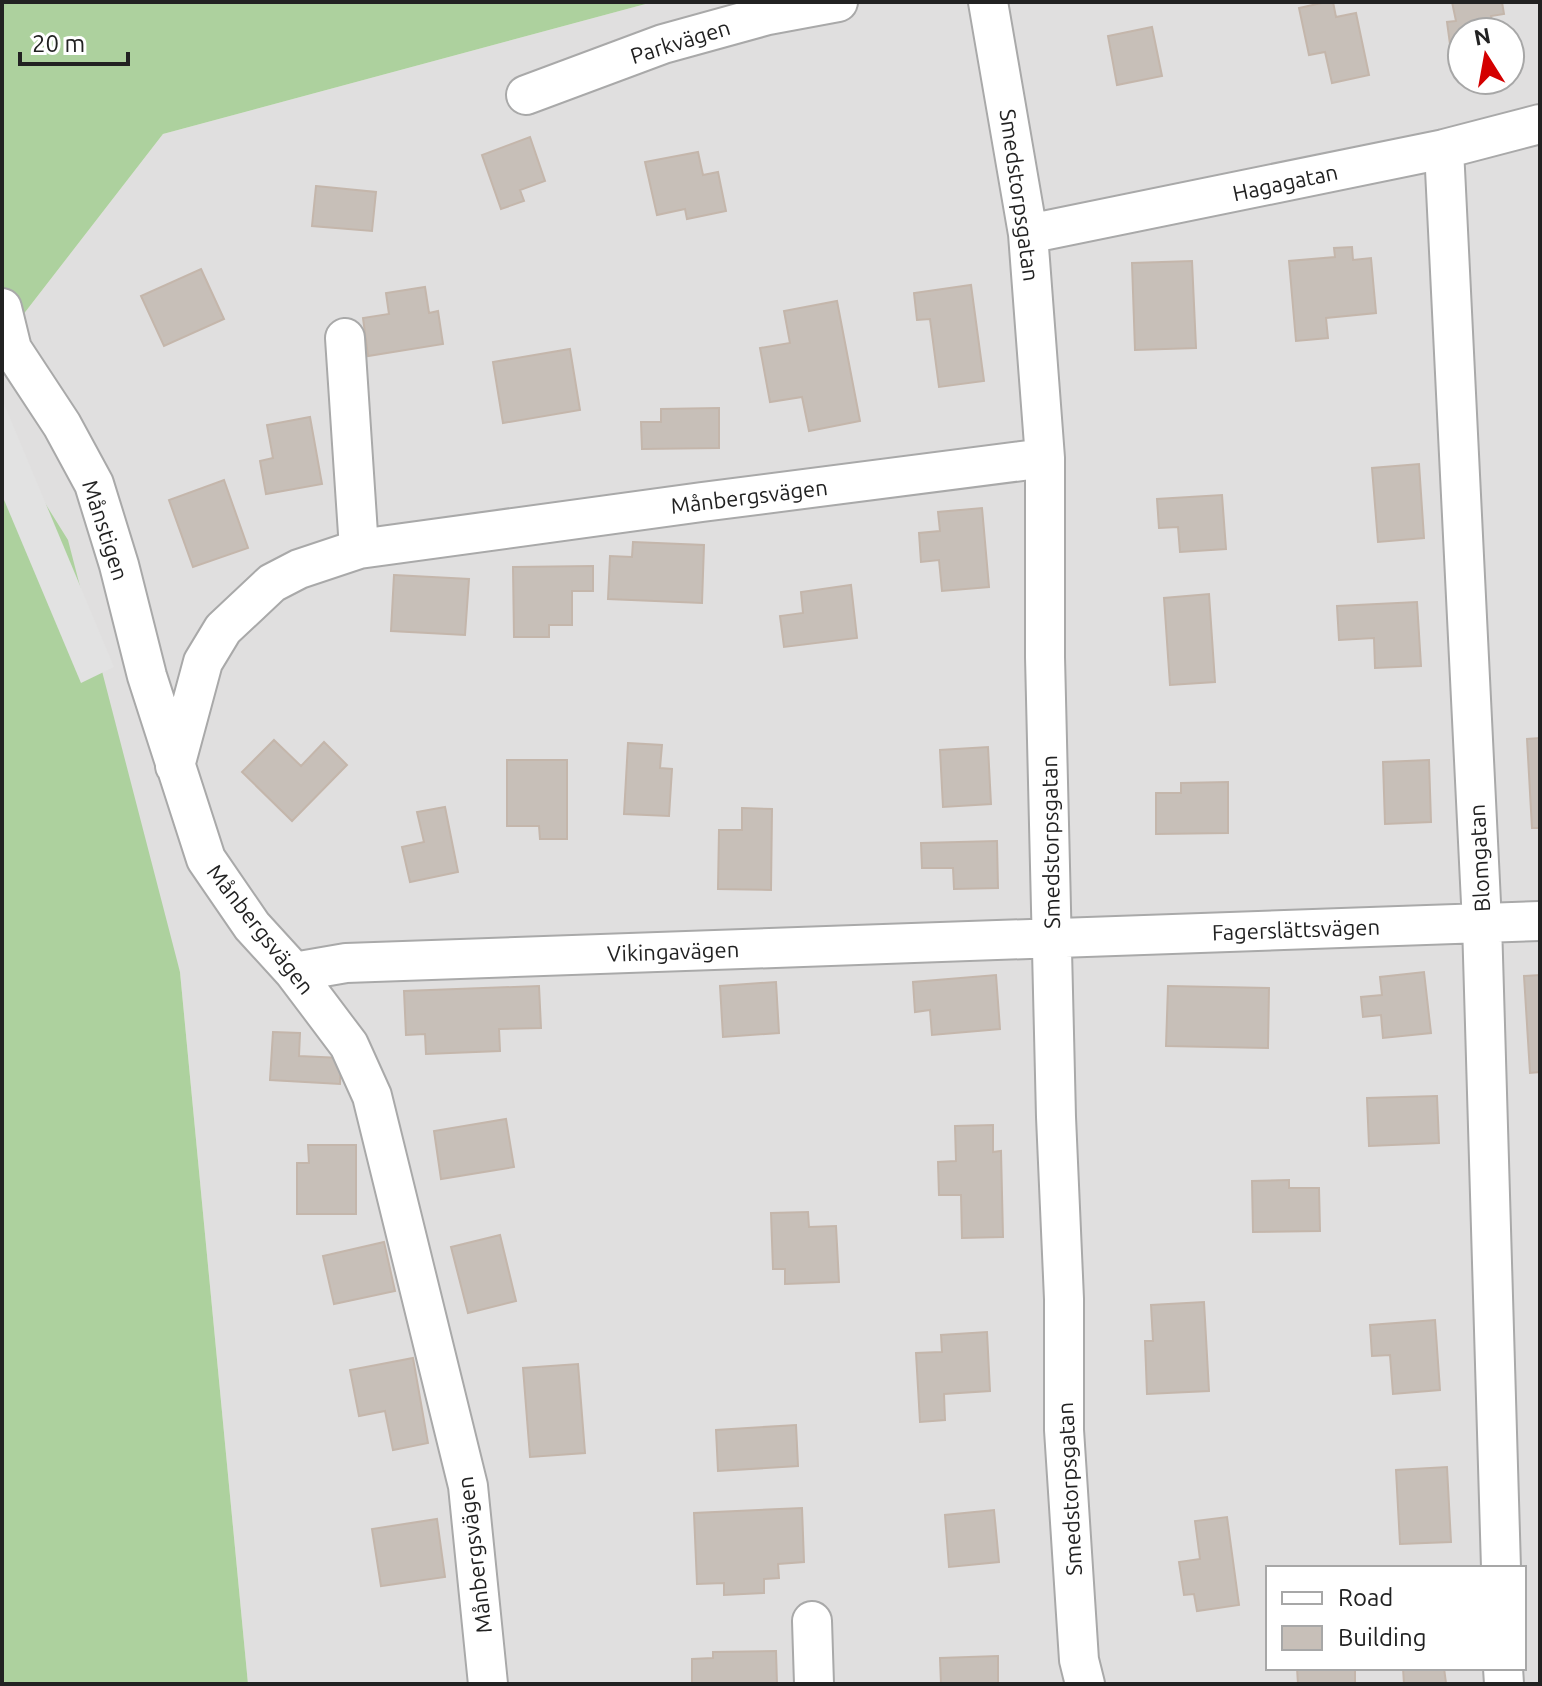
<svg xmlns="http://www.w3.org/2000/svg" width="1542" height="1686" viewBox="0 0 1542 1686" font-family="Ubuntu,sans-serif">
<rect width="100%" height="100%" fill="#f2efe9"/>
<path fill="#e0dfdf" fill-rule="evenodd" d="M 653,2 L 1540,2 L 1540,1684 L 248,1684 L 180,972 L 2,434 L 2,342 L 163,134 ZM 1462,32 L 1510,32 L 1510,80 L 1462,80 ZM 1268,1568 L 1524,1568 L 1524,1668 L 1268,1668 Z"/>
<path fill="#add19e" d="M 2,2 L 653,2 L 163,134 L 2,342 Z
M 2,434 L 68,540 L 180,972 L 248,1684 L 2,1684 Z"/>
<path fill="#e2e2e2" d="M 2,399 L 114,667 L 81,683 L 2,495 Z"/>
<path fill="#c7bfb8" stroke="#c4b6ab" stroke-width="2" d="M 1326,2 L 1333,2 L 1336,17 L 1356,13 L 1369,75 L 1332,83 L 1325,52 L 1309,55 L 1299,8 Z
M 1452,2 L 1502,2 L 1504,14 L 1491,16 L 1494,32 L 1462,32 L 1462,42 L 1450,44 L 1447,22 L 1456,21 Z
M 1152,27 L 1162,76 L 1117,85 L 1108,36 Z
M 530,137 L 545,181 L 520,190 L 524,201 L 501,209 L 482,155 Z
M 698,152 L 703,175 L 718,172 L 726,211 L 687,219 L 685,209 L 657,215 L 645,162 Z
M 316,186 L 376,192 L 372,231 L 312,226 Z
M 1352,247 L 1353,260 L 1371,258 L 1376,313 L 1326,318 L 1328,338 L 1296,341 L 1289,261 L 1335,257 L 1334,248 Z
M 1192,261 L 1196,348 L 1135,350 L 1132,263 Z
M 201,269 L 224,319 L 164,346 L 141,296 Z
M 971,285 L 984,381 L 939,387 L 930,319 L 917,320 L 914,293 Z
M 425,287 L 429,313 L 438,311 L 443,344 L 368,356 L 363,318 L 389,314 L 386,293 Z
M 837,301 L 860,421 L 809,431 L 802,397 L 770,402 L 760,348 L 790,343 L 784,311 Z
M 570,349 L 580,410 L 503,423 L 493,362 Z
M 719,408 L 719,448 L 642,449 L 641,422 L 661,422 L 661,409 Z
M 310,417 L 322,484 L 266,494 L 260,461 L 273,458 L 267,425 Z
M 1419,464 L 1424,538 L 1378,542 L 1372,468 Z
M 224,480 L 248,548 L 193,567 L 169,500 Z
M 1222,495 L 1226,549 L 1180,552 L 1178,527 L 1159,528 L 1157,499 Z
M 982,508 L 989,587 L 942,591 L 939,560 L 921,562 L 919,533 L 940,531 L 938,512 Z
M 633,542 L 704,545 L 702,603 L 608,599 L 610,556 L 632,557 Z
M 593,566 L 593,591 L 572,591 L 572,625 L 549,625 L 549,637 L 514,637 L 513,567 Z
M 394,575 L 469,579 L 465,635 L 391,631 Z
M 851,585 L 857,638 L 784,647 L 780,616 L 803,613 L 801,592 Z
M 1209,594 L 1215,682 L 1170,685 L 1164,598 Z
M 1417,602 L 1421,666 L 1375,668 L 1374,638 L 1339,640 L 1337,606 Z
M 1540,738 L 1540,828 L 1532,828 L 1527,739 Z
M 274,740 L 301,766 L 324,742 L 347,765 L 292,821 L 242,772 Z
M 628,743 L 662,745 L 660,768 L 672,769 L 669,816 L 624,814 Z
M 988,747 L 991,804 L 943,807 L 940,750 Z
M 507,760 L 567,760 L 567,839 L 540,839 L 539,826 L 507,826 Z
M 1429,760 L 1431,822 L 1385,824 L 1383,762 Z
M 1228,782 L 1228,833 L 1156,834 L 1156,793 L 1181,793 L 1181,783 Z
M 445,807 L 458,872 L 410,882 L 402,847 L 424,842 L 417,812 Z
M 742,808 L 772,809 L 771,890 L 718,889 L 719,830 L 742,830 Z
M 997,841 L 998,888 L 954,889 L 953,868 L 922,868 L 921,843 Z
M 1424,972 L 1431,1033 L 1383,1038 L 1381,1015 L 1363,1017 L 1361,997 L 1382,995 L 1380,977 Z
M 996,975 L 1000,1029 L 932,1035 L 930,1010 L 915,1012 L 913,982 Z
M 1540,975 L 1540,1072 L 1530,1073 L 1524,976 Z
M 776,982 L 779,1033 L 723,1037 L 720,986 Z
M 539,986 L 541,1028 L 499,1029 L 500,1051 L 426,1054 L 425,1034 L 406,1035 L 404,991 Z
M 1168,986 L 1269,988 L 1268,1048 L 1166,1046 Z
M 273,1032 L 300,1033 L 299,1056 L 341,1058 L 340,1084 L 270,1080 Z
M 1437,1096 L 1439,1143 L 1369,1146 L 1367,1098 Z
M 506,1119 L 514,1167 L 441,1179 L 434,1131 Z
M 993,1125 L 993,1152 L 1001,1151 L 1003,1237 L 962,1238 L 961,1195 L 939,1195 L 938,1162 L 956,1161 L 955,1126 Z
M 308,1145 L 356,1145 L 356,1214 L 297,1214 L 297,1163 L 309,1163 Z
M 1289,1180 L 1289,1188 L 1319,1188 L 1320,1231 L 1253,1232 L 1252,1181 Z
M 808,1212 L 809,1227 L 836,1226 L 839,1282 L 785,1284 L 785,1269 L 773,1269 L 771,1213 Z
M 500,1235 L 516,1301 L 468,1313 L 451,1247 Z
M 384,1242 L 395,1291 L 334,1304 L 323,1256 Z
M 1204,1302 L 1209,1391 L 1147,1394 L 1145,1341 L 1153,1341 L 1151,1305 Z
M 1435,1320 L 1440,1390 L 1393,1394 L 1390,1355 L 1372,1356 L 1370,1325 Z
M 987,1332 L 990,1391 L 944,1394 L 945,1420 L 920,1422 L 916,1353 L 942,1352 L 941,1335 Z
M 413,1358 L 428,1443 L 393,1450 L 385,1411 L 359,1416 L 350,1370 Z
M 578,1364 L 585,1453 L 530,1457 L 523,1368 Z
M 796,1425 L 798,1466 L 718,1471 L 716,1430 Z
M 1447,1467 L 1451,1542 L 1400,1544 L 1396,1470 Z
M 802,1508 L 804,1562 L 778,1564 L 779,1578 L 764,1579 L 764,1593 L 724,1595 L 724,1583 L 697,1584 L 694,1513 Z
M 994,1510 L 999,1562 L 949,1567 L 945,1515 Z
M 1227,1517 L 1239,1605 L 1197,1611 L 1194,1594 L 1184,1595 L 1179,1562 L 1200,1559 L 1195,1521 Z
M 437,1519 L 445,1577 L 381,1586 L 372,1529 Z
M 776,1651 L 777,1684 L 692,1683 L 692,1659 L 713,1658 L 713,1652 Z
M 998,1656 L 998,1684 L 941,1684 L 940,1658 Z
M 1297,1668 L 1355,1668 L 1355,1684 L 1298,1684 Z
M 1403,1668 L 1444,1668 L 1446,1683 L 1404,1684 Z"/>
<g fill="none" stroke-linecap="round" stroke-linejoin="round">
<defs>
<path id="minor" d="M 988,2 L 1028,234 L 1045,458 L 1045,657 L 1056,1117 L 1064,1299 L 1064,1430 L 1079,1660 L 1085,1684
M 526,95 L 663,44 L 768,15 L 838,2
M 1444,149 L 1482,923 L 1501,1568
M 1028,234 L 1444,149 L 1540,124
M 2,308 L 12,349 L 62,425 L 94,484 L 119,565 L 147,676 L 206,859 L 252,926 L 294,972 L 349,1045 L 372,1096 L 468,1486 L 488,1684
M 345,338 L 359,549
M 175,766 L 203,662 L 223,629 L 272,583 L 299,569 L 359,549 L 702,502 L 1045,458
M 294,972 L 346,963 L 1540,921
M 812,1621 L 814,1684
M 1503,1668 L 1504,1684"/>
</defs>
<use href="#minor" stroke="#a9a9a9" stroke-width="42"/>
<use href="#minor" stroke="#fff" stroke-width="38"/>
</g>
<g text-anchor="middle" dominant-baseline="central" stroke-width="6" stroke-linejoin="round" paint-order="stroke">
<g font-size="22" fill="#222" stroke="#fff">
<text transform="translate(680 41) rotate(-17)">Parkvägen</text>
<text transform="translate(1285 182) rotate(-12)">Hagagatan</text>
<text transform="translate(1020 195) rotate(82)">Smedstorpsgatan</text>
<text transform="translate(749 496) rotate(-7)">Månbergsvägen</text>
<text transform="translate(106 530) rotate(72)">Månstigen</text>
<text transform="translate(1050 842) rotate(-91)">Smedstorpsgatan</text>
<text transform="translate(1479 858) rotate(-93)">Blomgatan</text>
<text transform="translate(261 929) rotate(52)">Månbergsvägen</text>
<text transform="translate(1296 929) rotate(-2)">Fagerslättsvägen</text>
<text transform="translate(673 951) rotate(-2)">Vikingavägen</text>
<text transform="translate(1069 1489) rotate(-93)">Smedstorpsgatan</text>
<text transform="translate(474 1555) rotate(-97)">Månbergsvägen</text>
</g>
</g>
<rect width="1542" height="1686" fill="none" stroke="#222222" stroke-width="8"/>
<rect x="1266" y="1566" width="260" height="104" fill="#ffffff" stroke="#a7a7a7" stroke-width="2"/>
<rect x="1282" y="1592" width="40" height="12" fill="#ffffff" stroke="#a7a7a7" stroke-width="2"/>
<text x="1338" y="1606" font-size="24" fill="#222222">Road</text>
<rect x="1282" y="1626" width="40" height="24" fill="#c7bfb8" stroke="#a7a7a7" stroke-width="2"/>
<text x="1338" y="1646" font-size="24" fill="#222222">Building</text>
<g transform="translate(1486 56) rotate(349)"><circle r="38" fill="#ffffff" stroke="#a7a7a7" stroke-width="2"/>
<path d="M0-6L14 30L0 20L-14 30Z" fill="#d40000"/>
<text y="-12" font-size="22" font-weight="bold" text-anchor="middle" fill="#222222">N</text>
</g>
<path d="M20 52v12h108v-12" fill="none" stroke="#222222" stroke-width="4"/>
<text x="32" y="52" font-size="24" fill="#222222" stroke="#ffffff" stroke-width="6" paint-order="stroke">20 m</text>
</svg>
